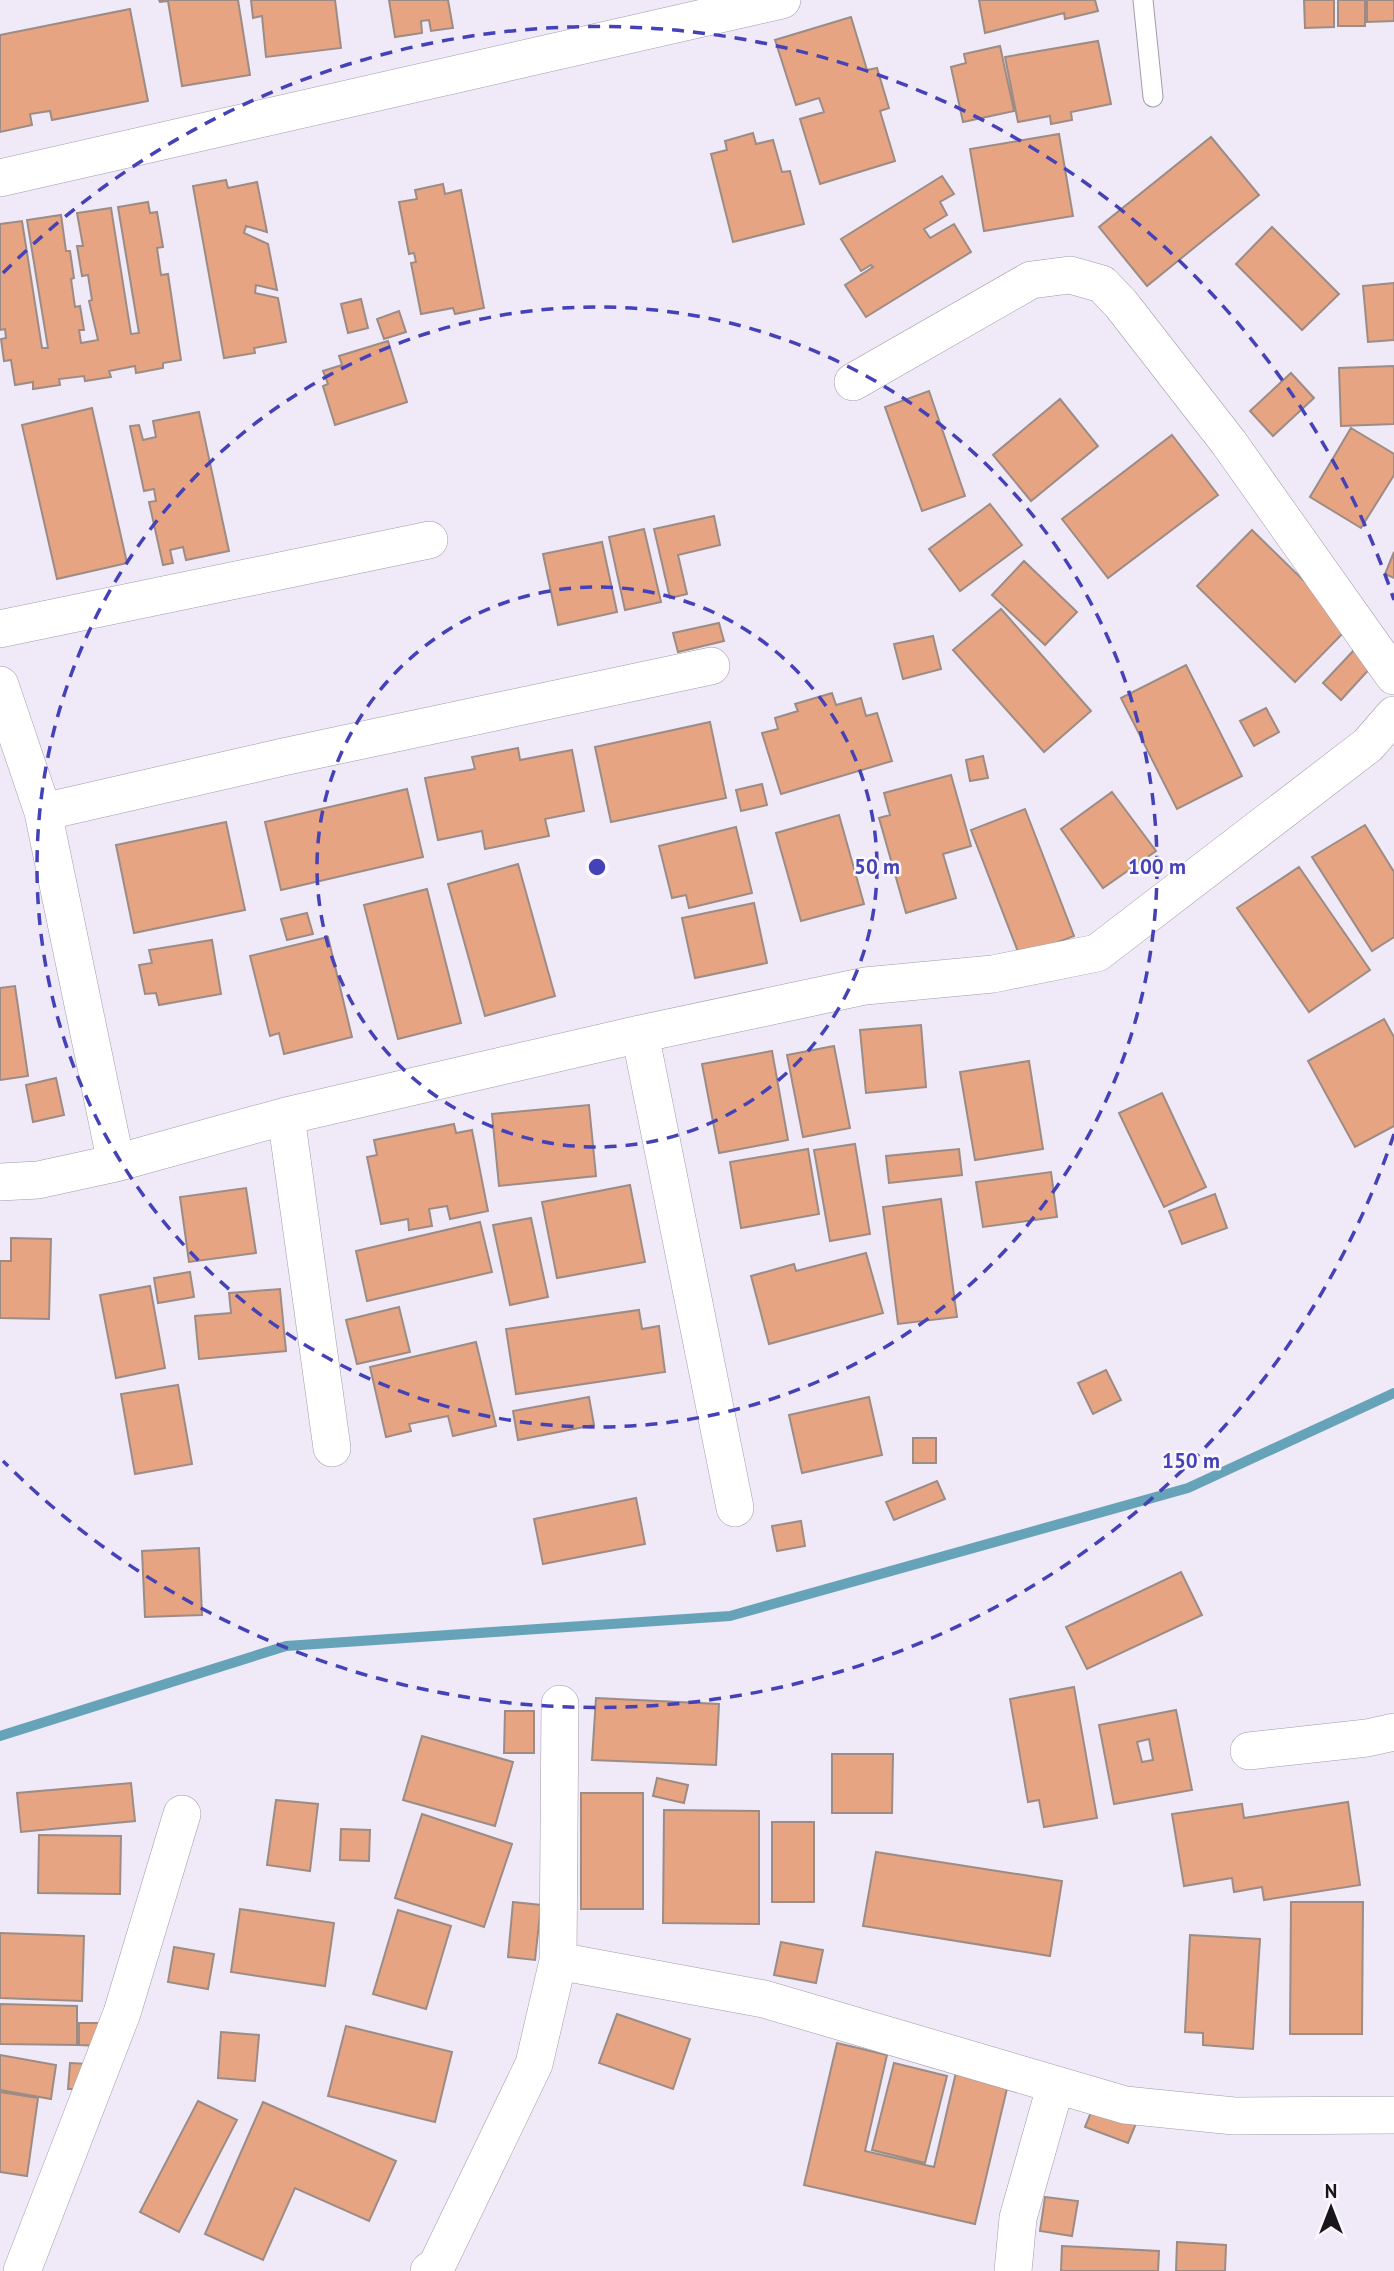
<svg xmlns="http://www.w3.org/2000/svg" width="1394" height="2271" viewBox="0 0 1394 2271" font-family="'PT Sans',sans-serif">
<rect width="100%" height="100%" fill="#efe9f8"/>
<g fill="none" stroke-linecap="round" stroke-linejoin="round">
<path stroke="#67a3b8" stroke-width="10" d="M 0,1736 L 286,1646 L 730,1616 L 1188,1488 L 1394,1393"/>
</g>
<path fill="#e6a482" stroke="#9c8c85" stroke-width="2" fill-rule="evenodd" d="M 159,0 L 238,0 L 250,75 L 182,86 L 168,1 L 160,2 Z
M 251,0 L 335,0 L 341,48 L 266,57 L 262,16 L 253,18 Z
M 389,0 L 448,0 L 453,28 L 431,31 L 429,20 L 421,21 L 422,33 L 395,37 Z
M 979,0 L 1095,0 L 1098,11 L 1065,19 L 1064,13 L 985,33 Z
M 1304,0 L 1334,0 L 1334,27 L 1305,28 Z
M 1338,0 L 1365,0 L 1365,26 L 1338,26 Z
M 1367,0 L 1394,0 L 1394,21 L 1367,22 Z
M 130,9 L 148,101 L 52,120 L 50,111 L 30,114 L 32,125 L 0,132 L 0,35 Z
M 851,17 L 867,70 L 877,68 L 889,108 L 880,111 L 895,161 L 820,184 L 800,119 L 824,112 L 819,98 L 796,105 L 775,40 Z
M 1098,41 L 1111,104 L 1071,112 L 1072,120 L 1051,124 L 1050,116 L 1018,122 L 1005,57 Z
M 1000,46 L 1014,111 L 963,122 L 951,67 L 966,63 L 964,54 Z
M 753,133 L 756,144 L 773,140 L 782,172 L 790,171 L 804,224 L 733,242 L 711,154 L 727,150 L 725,141 Z
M 1059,134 L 1073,216 L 984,231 L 970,149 Z
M 1211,137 L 1259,195 L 1147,286 L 1099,227 Z
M 942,176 L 954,194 L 940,202 L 947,215 L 924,229 L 930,238 L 954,224 L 971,252 L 866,317 L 845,285 L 873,267 L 871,265 L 861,271 L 841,239 Z
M 226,180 L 228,188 L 257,182 L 267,232 L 246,226 L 244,233 L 268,244 L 277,290 L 256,285 L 255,293 L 278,298 L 286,342 L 254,348 L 255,353 L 224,358 L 193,186 Z
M 443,184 L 445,194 L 461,190 L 484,308 L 455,314 L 453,308 L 421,314 L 411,263 L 416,262 L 414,253 L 409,254 L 399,202 L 417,199 L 415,190 Z
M 148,202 L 150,213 L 157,212 L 163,247 L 157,248 L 161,275 L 168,274 L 181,360 L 163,363 L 163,368 L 136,373 L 135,366 L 109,371 L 111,377 L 85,381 L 84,376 L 59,379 L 60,385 L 33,389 L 33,382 L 15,385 L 11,360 L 4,361 L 1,339 L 6,338 L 5,329 L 0,330 L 0,224 L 22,221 L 42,348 L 48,348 L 27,220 L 61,215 L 66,251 L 70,251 L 74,278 L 71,279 L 75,307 L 80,306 L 84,330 L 79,330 L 81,343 L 98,340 L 89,301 L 92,300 L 88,275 L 82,276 L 77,246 L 83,246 L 77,213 L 111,208 L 131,334 L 139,333 L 118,207 Z
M 1272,227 L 1339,294 L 1302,330 L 1236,264 Z
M 1394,283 L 1394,340 L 1368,342 L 1363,286 Z
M 361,299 L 368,328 L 348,333 L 341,304 Z
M 399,311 L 406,332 L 384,339 L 377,319 Z
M 388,341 L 407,402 L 335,425 L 323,386 L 328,384 L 323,371 L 342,365 L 339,356 Z
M 1394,366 L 1394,424 L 1341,426 L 1339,368 Z
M 1291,373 L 1314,398 L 1273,436 L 1250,411 Z
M 929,391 L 965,496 L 922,511 L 885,407 Z
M 1060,399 L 1098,446 L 1031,501 L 993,455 Z
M 92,408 L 127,563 L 57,579 L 22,425 Z
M 199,412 L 229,551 L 186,560 L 183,547 L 170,550 L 173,563 L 163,565 L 149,502 L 156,501 L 154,489 L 144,491 L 130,426 L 139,425 L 143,440 L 156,437 L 153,421 Z
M 1351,428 L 1394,454 L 1394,475 L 1361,528 L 1310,497 Z
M 1172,435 L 1218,495 L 1108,578 L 1062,519 Z
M 990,504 L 1022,545 L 960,591 L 929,549 Z
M 714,516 L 720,545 L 678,555 L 687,594 L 670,598 L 654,529 Z
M 644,529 L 661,602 L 625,610 L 609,537 Z
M 1252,530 L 1350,626 L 1295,682 L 1197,586 Z
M 602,542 L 617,612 L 558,625 L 543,554 Z
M 1394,552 L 1394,578 L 1385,574 Z
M 1024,561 L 1077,612 L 1045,645 L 992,595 Z
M 1001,609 L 1091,711 L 1044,752 L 953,650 Z
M 719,623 L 724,641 L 678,652 L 673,633 Z
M 933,636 L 941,669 L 903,679 L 894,644 Z
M 1355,649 L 1373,665 L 1341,700 L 1323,683 Z
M 1186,665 L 1242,776 L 1177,809 L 1121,698 Z
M 832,693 L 836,705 L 861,698 L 866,716 L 877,713 L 892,761 L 781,794 L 762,733 L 778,729 L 775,718 L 798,711 L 795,704 Z
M 1266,708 L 1279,732 L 1254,746 L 1240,721 Z
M 710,722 L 726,798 L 611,822 L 595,747 Z
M 518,748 L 520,760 L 572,750 L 584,811 L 545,819 L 549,836 L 485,849 L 482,831 L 438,840 L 425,778 L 475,769 L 472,757 Z
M 983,756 L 988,778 L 970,781 L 966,760 Z
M 951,775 L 971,846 L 943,854 L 956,898 L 906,913 L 879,818 L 890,815 L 884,793 Z
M 762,784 L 767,805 L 741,811 L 736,790 Z
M 407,789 L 423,857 L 281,890 L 265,822 Z
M 1112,792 L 1156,851 L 1103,888 L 1061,829 Z
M 1025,809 L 1074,936 L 1020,957 L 971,830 Z
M 839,815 L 864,904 L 801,921 L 776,833 Z
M 226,822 L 245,910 L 134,933 L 116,845 Z
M 1365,825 L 1394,872 L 1394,937 L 1372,951 L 1312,857 Z
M 736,827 L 752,893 L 689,908 L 686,895 L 672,898 L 659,846 Z
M 518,864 L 555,996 L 485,1016 L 448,884 Z
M 1299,867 L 1370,970 L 1309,1012 L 1237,908 Z
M 427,889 L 461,1023 L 398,1039 L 364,905 Z
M 754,903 L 767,963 L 695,978 L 682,918 Z
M 307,913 L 313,934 L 287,940 L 281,919 Z
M 328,937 L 352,1037 L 284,1054 L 279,1033 L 270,1036 L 250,956 Z
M 212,940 L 221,994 L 159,1005 L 156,993 L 145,994 L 139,965 L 152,963 L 149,950 Z
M 15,986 L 28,1076 L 0,1080 L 0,988 Z
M 1384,1019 L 1394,1037 L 1394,1126 L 1355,1147 L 1308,1061 Z
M 921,1025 L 926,1087 L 866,1093 L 860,1030 Z
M 834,1046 L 850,1128 L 803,1137 L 787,1055 Z
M 772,1051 L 788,1140 L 719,1153 L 702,1064 Z
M 1029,1061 L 1043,1149 L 975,1160 L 960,1072 Z
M 56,1078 L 64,1115 L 33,1122 L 26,1085 Z
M 1162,1093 L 1206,1187 L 1164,1207 L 1119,1113 Z
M 589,1105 L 596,1176 L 499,1186 L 492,1114 Z
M 454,1124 L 456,1133 L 472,1130 L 488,1211 L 450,1219 L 447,1206 L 429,1209 L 432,1226 L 409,1230 L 408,1219 L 381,1224 L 367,1157 L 377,1155 L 374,1140 Z
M 855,1144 L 870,1234 L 830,1241 L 814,1150 Z
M 808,1149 L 819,1214 L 741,1228 L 730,1162 Z
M 959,1149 L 962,1175 L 889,1183 L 886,1156 Z
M 1051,1172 L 1057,1217 L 983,1227 L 976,1182 Z
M 630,1185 L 645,1262 L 557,1278 L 542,1202 Z
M 246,1188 L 256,1253 L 189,1262 L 180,1197 Z
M 1215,1194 L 1227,1228 L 1182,1244 L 1169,1211 Z
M 941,1199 L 957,1317 L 898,1324 L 883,1207 Z
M 531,1218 L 548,1297 L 510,1305 L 493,1225 Z
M 480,1222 L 492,1272 L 367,1301 L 356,1251 Z
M 11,1238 L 51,1239 L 49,1319 L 0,1318 L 0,1261 L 11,1261 Z
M 866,1253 L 883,1313 L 769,1344 L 751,1276 L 794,1264 L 796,1271 Z
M 190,1272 L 194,1297 L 158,1303 L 154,1278 Z
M 150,1286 L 165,1368 L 116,1378 L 100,1295 Z
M 280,1289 L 286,1351 L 199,1359 L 195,1316 L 231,1313 L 229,1293 Z
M 399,1307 L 410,1352 L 357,1364 L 346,1320 Z
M 639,1310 L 642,1329 L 659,1326 L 665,1372 L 516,1394 L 506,1329 Z
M 476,1342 L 496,1426 L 453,1436 L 448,1416 L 409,1424 L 411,1431 L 386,1437 L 370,1367 Z
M 1106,1370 L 1121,1400 L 1093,1414 L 1078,1383 Z
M 178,1385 L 192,1464 L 135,1474 L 121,1394 Z
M 589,1397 L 594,1425 L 518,1440 L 513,1411 Z
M 869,1397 L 882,1455 L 802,1473 L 789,1415 Z
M 913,1438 L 936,1438 L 936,1463 L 913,1463 Z
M 937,1481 L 945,1499 L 894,1520 L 886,1502 Z
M 636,1498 L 645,1544 L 543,1564 L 534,1519 Z
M 801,1521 L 805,1546 L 777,1551 L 772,1526 Z
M 199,1548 L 202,1615 L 145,1617 L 142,1551 Z
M 1181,1572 L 1202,1615 L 1087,1669 L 1066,1627 Z
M 1074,1687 L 1097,1818 L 1044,1827 L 1039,1800 L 1028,1802 L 1010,1699 Z
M 596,1698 L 719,1704 L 716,1765 L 592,1760 Z
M 1176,1710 L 1192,1790 L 1114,1804 L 1099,1725 ZM 1149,1739 L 1153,1760 L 1142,1762 L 1137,1742 Z
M 505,1711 L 534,1711 L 534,1753 L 504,1753 Z
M 422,1736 L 513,1762 L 495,1826 L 403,1800 Z
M 832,1754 L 893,1754 L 892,1813 L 832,1813 Z
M 657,1778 L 688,1785 L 684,1803 L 653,1796 Z
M 131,1783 L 135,1821 L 21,1832 L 17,1793 Z
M 581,1793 L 643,1793 L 643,1909 L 581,1909 Z
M 276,1800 L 318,1804 L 310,1871 L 267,1865 Z
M 1348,1802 L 1360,1885 L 1264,1900 L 1262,1887 L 1234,1892 L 1232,1878 L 1184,1886 L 1172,1814 L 1242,1804 L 1244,1818 Z
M 664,1810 L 759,1811 L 759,1924 L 663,1923 Z
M 422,1814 L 512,1844 L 484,1927 L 395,1898 Z
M 772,1822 L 814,1822 L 814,1902 L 772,1902 Z
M 341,1829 L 370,1830 L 369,1861 L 340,1860 Z
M 39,1835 L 121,1836 L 120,1894 L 38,1893 Z
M 876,1852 L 1062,1881 L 1050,1956 L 863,1926 Z
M 513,1902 L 541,1905 L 535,1960 L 508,1957 Z
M 1291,1902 L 1363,1902 L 1362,2034 L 1290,2034 Z
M 240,1909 L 334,1923 L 325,1986 L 231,1972 Z
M 398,1910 L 451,1926 L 426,2009 L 373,1994 Z
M 0,1933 L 84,1936 L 82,2001 L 0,1998 Z
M 1190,1935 L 1260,1939 L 1253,2049 L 1203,2045 L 1203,2033 L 1185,2032 Z
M 781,1942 L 823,1950 L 816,1983 L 774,1975 Z
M 174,1947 L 214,1954 L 208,1989 L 168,1982 Z
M 0,2004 L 77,2006 L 77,2045 L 0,2044 Z
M 617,2014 L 690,2039 L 673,2089 L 599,2063 Z
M 79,2023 L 101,2023 L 100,2046 L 79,2045 Z
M 346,2026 L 452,2052 L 435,2122 L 328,2096 Z
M 221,2032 L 259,2035 L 255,2081 L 218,2078 Z
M 837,2043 L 887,2055 L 865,2151 L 934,2167 L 957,2068 L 1009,2080 L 975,2224 L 804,2185 Z
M 0,2055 L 56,2065 L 51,2099 L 0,2090 Z
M 70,2063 L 88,2064 L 87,2089 L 68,2089 Z
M 894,2063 L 947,2076 L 925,2163 L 872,2150 Z
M 0,2092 L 38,2098 L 27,2176 L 0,2172 Z
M 198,2101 L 237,2120 L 179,2232 L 140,2212 Z
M 263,2102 L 396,2161 L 369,2221 L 295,2188 L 263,2260 L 205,2234 Z
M 1094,2105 L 1137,2121 L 1128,2143 L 1085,2127 Z
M 1045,2197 L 1078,2201 L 1072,2236 L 1040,2231 Z
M 1177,2242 L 1226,2245 L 1225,2271 L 1176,2271 Z
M 1062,2246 L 1159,2251 L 1158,2271 L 1061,2271 Z"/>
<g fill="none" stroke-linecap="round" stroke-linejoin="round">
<defs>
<path id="service" d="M 1143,0 L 1153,97"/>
<path id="minor" d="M 0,178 L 782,0
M 853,382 L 1031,280 L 1070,275 L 1102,284 L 1121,304 L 1229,443 L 1394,676
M 0,629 L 429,540
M 0,685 L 43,812 L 116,1163
M 43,812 L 283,757 L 711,666
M 640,1034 L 735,1508
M 286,1116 L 332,1448
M 0,1182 L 38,1180 L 116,1163 L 286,1116 L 640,1034 L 865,986 L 993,974 L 1097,953 L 1368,745 L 1394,715
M 1249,1751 L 1367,1738 L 1394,1732
M 558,1961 L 560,1704
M 22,2271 L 122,2013 L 182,1814
M 429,2271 L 437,2265 L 534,2064 L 558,1961 L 764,1999 L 1125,2105 L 1234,2116 L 1394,2115
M 1013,2271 L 1018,2218 L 1052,2098 L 1057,2086"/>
</defs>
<use href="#service" stroke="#a19ba9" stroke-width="21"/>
<use href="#minor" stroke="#a19ba9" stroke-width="38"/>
<use href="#service" stroke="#fff" stroke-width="19"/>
<use href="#minor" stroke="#fff" stroke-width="37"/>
</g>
<g fill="none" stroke="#4541b7" stroke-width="3.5" stroke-dasharray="12 9">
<circle cx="597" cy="867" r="280"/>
<circle cx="597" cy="867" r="560"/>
<path d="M1394 1134A840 840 0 0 1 3 1461M3 273A840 840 0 0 1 1394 600"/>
</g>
<circle cx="597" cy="867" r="10" fill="#4541b7" stroke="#faf8fe" stroke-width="3.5"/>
<g font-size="21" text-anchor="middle" font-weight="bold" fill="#4541b7" stroke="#faf8fe" stroke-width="5" stroke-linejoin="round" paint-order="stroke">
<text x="877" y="874">50 m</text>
<text x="1157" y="874">100 m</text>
<text x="1191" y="1468">150 m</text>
</g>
<g transform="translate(1331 2208)" stroke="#faf8fe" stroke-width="5" paint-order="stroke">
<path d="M0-5L12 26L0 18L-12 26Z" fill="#18161b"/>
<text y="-10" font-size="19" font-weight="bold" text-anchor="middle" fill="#18161b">N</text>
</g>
</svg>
